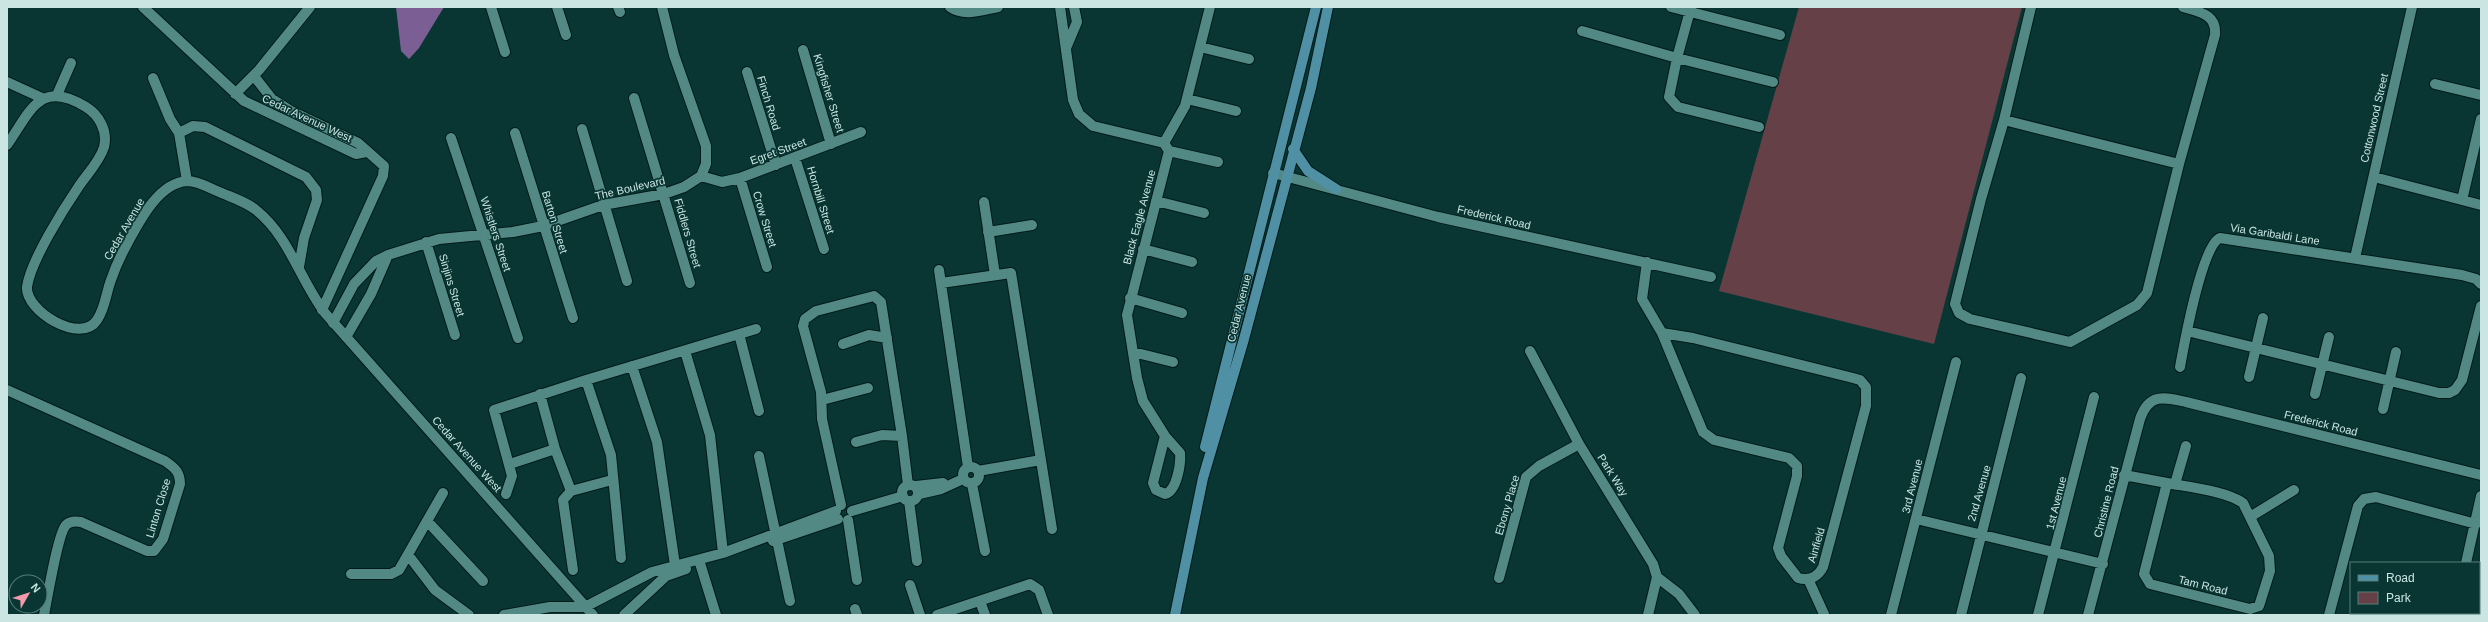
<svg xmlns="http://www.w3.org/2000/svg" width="2488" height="622" viewBox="0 0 2488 622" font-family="Arial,sans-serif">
<rect width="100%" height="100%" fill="#093633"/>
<path fill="#664047" d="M 1799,7 L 2022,7 L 1934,344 L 1719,291 Z"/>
<path fill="#7b5e94" d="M 396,7 L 444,7 L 419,48 L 409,59 L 401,51 Z"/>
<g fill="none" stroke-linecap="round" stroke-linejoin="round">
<defs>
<path id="minor" d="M 143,7 L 244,101 L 356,154 L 366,152
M 491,7 L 505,52
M 557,7 L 566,35
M 618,7 L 620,12
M 950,7 C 964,17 983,10 998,7
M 1060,7 L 1073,100 L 1079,114 L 1093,126 L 1164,143
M 1671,7 L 1780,35
M 1691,7 L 1677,58 L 1669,97 L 1678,107 L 1759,127
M 2031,7 L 2004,120 L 1981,199 L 1955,304 L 1959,313 L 1970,319 L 2070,342 L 2137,305 L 2147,293 L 2179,164 L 2215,35 C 2217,14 2199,12 2183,7
M 1582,31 L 1677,58 L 1773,82
M 1200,47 L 1249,59
M 1066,48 L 1077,22 L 1074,7
M 803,50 L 831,144
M 747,72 L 776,165
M 254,76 L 272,99 L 291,111 L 358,143 L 384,166 L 383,176 L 322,310
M 153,78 L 170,119 L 179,133
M 7,82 L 42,98
M 2435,84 L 2481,95
M 235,94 L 259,70 L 310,7
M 57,95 L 71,63
M 634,98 L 690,283
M 1187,99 L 1236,111
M 2004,120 L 2179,164
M 582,129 L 627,281
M 515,133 L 573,318
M 451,138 L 518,338
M 1164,143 L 1169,151 L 1127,315 L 1137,378 L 1143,401 L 1165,436 L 1180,453 C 1181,463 1177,491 1165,494 L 1156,490 L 1153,483 L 1165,436
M 1164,143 L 1185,106 L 1210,7
M 7,145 C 30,112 40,78 86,107 C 99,115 108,131 104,147 C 100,161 87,174 79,186 C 64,208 30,262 27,287 C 25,311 81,345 97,320 C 105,309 106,293 111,280 C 115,268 121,255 127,244 C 139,222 158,183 187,181 C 197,181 208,187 217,191 C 230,197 245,201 256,210 C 289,236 300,280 325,313 L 593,615
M 1169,151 L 1218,162
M 795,158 L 824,249
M 1273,173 L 1438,217 L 1711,277
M 701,176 L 722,182 L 740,178 L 861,132
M 2374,177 L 2481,205
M 740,178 L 767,267
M 187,181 L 179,133 L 193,126 L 205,127 L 306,177 L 316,190 L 317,200 L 304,238 L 299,267
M 2462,200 L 2481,119
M 1156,201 L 1204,213
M 984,202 L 995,275
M 988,232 L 1032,225
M 426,242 L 455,335
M 1143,249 L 1192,262
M 2355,258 L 2412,7
M 1647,262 L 1642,299 L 1662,333 L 1703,432 L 1714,440 L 1789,458 L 1797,466 L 1797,476 L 1778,548 L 1781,556 L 1798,578 C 1809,581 1818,577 1823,567 L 1866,406 L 1866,387 L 1860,380 L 1853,378 L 1693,338 L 1662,333
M 939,270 L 968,467
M 941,283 L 1011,273 L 1052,529
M 1130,298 L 1182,313
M 333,323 L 354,284 L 376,261 L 388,255 L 439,239 L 513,232 L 543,226 L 603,205 L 664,194 L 684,187 L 701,176 L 706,164 L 706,146 L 674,55 L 662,7
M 2187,331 L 2439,393 L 2449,393 L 2455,390 L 2462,380 L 2481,306
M 739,334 L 759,411
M 346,337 L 371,294 L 388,255
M 843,344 L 869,335 L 887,338
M 685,351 L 710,435 L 723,553
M 1530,351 L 1579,444 L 1653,564 L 1657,577 L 1648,615
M 1133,352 L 1173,362
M 632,366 L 657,442 L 676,572
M 2180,367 C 2184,345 2202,244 2220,238 L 2462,275 L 2476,279 L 2481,284
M 2249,377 L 2263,318
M 7,390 L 165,461 C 175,468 180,472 180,484 L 163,539 L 154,551 L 147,551 L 81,522 C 75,521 70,521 66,525 C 58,533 47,600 44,615
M 540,394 L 555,449 L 571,491
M 2315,394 L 2329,337
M 822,400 L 868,388
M 2383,409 L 2396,352
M 856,442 L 882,435 L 902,436
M 759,456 L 790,601
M 510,464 L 555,449
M963 475a8 8 0 1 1 16 0a8 8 0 1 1-16 0Z
M 978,471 L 1041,460
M 2124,475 L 2167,483
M 2167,483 C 2188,487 2226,491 2243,503 L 2269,556 L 2270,571 L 2259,606 L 2250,609 L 2150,584 L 2144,574 Z
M 972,484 L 985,551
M 2175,484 L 2186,446
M902 493a8 8 0 1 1 16 0a8 8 0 1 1-16 0Z
M 916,486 L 943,483
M 506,494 L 512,476 L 494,410 L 586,380
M 919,494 L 941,489 L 963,479
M 909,501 L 917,561
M 841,505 L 822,419 L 821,392 L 803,326 L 805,319 L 816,311 L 874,296 L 881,302 L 902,436 L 908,485
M 852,511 L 903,496
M 2250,517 L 2294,490
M 1916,519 L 2103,564
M 848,520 L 857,580
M 428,522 L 483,581
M 773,541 L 838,519
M 409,556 L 435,590 L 469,615
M 621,558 L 611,455 L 586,380 L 756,329
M 699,560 L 716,615
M 2466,563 L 2481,496
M 573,570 L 563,500 L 571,491 L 612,480
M 351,574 L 391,574 L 399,570 L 443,493
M 1657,577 L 1679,594 L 1695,615
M 1499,578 L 1526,477 L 1539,466 L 1579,444
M 1808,579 L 1824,614
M 910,585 L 920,615
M 980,601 L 985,615
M 855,609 L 857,615
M 504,615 L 550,607 L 585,607 L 652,572 L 723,553 L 836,511
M 624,615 L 666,576 L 686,569
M 937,615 L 1030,584 L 1039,590 L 1048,615
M 1891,615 L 1956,362
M 1961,615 L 2021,378
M 2038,615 L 2094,397
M 2088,615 L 2140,419 C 2149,393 2164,397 2186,402 L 2481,475
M 2329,615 L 2358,506 L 2364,499 L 2376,497 L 2476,524
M 2452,615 L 2452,613"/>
<path id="secondary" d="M 1293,149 L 1308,171 L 1336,189
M 1205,447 L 1316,7
M 1175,615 L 1203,478 L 1244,339 L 1311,88 L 1328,7"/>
</defs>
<use href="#minor" stroke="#001b19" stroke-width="12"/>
<use href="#secondary" stroke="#001b19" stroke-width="12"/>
<use href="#minor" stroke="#538984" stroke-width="10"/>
<use href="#secondary" stroke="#5090a4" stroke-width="10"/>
</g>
<g text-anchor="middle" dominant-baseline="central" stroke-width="3.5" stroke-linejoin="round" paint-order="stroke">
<g font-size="11" fill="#cae5e2" stroke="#093633">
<text transform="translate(829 93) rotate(73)">Kingfisher Street</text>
<text transform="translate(769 103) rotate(73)">Finch Road</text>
<text transform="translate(307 118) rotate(25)">Cedar Avenue West</text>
<text transform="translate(2374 118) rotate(-77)">Cottonwood Street</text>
<text transform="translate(778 151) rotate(-20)">Egret Street</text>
<text transform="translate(630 188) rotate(-13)">The Boulevard</text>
<text transform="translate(821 200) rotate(73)">Hornbill Street</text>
<text transform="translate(1139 217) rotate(-75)">Black Eagle Avenue</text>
<text transform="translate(1494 217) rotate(13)">Frederick Road</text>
<text transform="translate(765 219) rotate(73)">Crow Street</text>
<text transform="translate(555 222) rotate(73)">Barton Street</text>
<text transform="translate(124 229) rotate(-60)">Cedar Avenue</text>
<text transform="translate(688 233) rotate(74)">Fiddlers Street</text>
<text transform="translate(496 234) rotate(72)">Whistlers Street</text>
<text transform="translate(2275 234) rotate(9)">Via Garibaldi Lane</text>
<text transform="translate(452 285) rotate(73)">Sinjins Street</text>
<text transform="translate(1239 308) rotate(-76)">Cedar Avenue</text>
<text transform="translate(2321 423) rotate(14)">Frederick Road</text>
<text transform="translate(467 454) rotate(48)">Cedar Avenue West</text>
<text transform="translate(1613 475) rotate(58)">Park Way</text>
<text transform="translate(1912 486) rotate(-76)">3rd Avenue</text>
<text transform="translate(1979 493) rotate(-74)">2nd Avenue</text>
<text transform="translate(2106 502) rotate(-76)">Christine Road</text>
<text transform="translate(2056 503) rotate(-76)">1st Avenue</text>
<text transform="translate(1507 505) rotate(-74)">Ebony Place</text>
<text transform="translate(158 508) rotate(-73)">Linton Close</text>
<text transform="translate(1816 545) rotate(-74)">Ainfield</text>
<text transform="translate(2203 585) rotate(14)">Tam Road</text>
</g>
</g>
<rect width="2488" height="622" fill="none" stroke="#cae5e2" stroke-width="16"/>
<rect x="2350" y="562" width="130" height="52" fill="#093633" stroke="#567c79"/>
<rect x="2358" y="575" width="20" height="6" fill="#5090a4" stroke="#567c79"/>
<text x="2386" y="582" font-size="12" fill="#cae5e2">Road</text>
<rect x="2358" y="592" width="20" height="12" fill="#664047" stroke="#567c79"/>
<text x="2386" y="602" font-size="12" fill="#cae5e2">Park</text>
<g transform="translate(28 594) rotate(51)"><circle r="19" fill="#093633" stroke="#567c79"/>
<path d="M0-3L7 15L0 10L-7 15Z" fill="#f39aaa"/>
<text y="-6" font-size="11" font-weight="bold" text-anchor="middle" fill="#cae5e2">N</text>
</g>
</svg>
